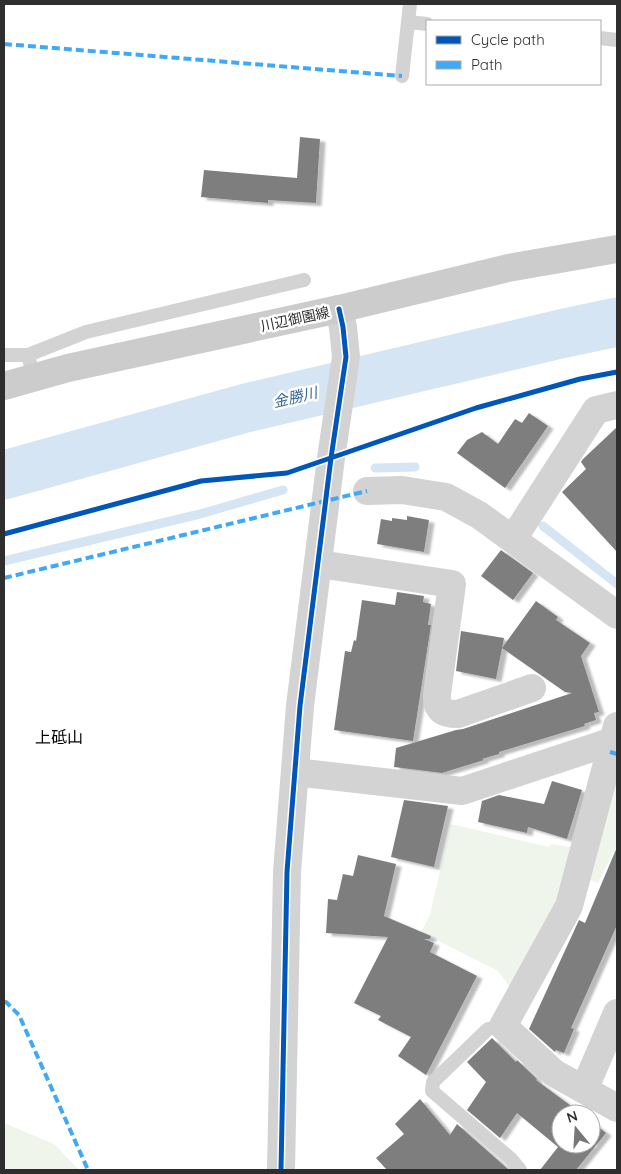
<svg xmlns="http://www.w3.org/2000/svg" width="621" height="1174" viewBox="0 0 621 1174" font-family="Quicksand,'Noto Sans JP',sans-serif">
<defs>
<filter id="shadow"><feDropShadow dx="5.5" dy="3" stdDeviation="1" flood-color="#0004"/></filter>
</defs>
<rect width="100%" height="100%" fill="#fff"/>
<path fill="#f0f5eb" d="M 617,780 L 617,845 L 598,883 L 590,880 Z
M 451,824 L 549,847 L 551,844 L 571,847 L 564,887 L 511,989 L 498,971 L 421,932 L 430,915 Z
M 4,1123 L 54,1144 L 79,1170 L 4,1170 Z"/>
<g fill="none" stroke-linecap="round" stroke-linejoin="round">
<path stroke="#d6e5f4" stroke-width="9" d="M 375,468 L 415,467
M 543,526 L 617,584
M 4,561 L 200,514 L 283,490"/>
<path stroke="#d6e5f4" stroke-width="49" d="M 4,475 L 246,408 L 565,333 L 617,322"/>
</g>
<path fill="#7e7e7e" filter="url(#shadow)" d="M 300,137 L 320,139 L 316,203 L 268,200 L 268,203 L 201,197 L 204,170 L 297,178 Z
M 529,413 L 548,426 L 505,488 L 457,453 L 467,440 L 482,432 L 498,444 L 515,419 L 522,423 Z
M 617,427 L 617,552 L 562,492 L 586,469 L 581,462 L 583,459 Z
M 407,516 L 429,520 L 424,552 L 377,544 L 381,519 L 392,521 L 392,518 L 407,520 Z
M 501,550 L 533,573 L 513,600 L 481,576 Z
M 397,592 L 424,596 L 423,602 L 431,604 L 428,625 L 431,625 L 413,741 L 334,730 L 345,651 L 351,652 L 354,640 L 356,641 L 362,600 L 395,605 Z
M 536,601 L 558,617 L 556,620 L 590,643 L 581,656 L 599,712 L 594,713 L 596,720 L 584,724 L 585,726 L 499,752 L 499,754 L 482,759 L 484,760 L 442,773 L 394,767 L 396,748 L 456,730 L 463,729 L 572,693 L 565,692 L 502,648 Z
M 461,631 L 504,638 L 496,679 L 456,671 Z
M 552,781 L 582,790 L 567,839 L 528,827 L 527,833 L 478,822 L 482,801 L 499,795 L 544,804 Z
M 404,800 L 448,806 L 434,867 L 391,857 Z
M 617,847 L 617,925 L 571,1028 L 574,1029 L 564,1053 L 556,1050 L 555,1052 L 529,1029 L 579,920 L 585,923 Z
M 358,855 L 396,864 L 384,916 L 431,936 L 430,939 L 424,939 L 434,943 L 430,952 L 477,976 L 426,1075 L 398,1056 L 411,1037 L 378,1020 L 381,1016 L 354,1003 L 388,937 L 326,933 L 328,899 L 337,900 L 343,874 L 353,876 Z
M 492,1038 L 516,1062 L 517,1060 L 537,1079 L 536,1080 L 582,1114 L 561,1114 L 561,1144 L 591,1144 L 591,1121 L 606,1133 L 576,1170 L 540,1170 L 558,1147 L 517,1113 L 500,1138 L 467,1110 L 486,1082 L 467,1062 Z
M 420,1099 L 450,1135 L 457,1124 L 509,1170 L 387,1170 L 376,1158 L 404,1134 L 395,1124 Z"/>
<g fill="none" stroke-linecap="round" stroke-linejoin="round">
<path stroke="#d3d3d3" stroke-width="14" d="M 408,22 L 427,24
M 600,38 L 617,40
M 402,76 L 410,4
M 4,355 L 28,355
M 34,378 L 28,355 L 86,332 L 304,280
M 503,1026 L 488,1029 L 433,1082 L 432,1091 L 511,1159 L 520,1170"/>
<path stroke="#d3d3d3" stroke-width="28" d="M 367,491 L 402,490 L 446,497 L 479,515 L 617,615
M 513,539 L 596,410 L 617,405
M 319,564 L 452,584 L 437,694 C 436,710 443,714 458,714 L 532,688
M 617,726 L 569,906 L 503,1026 L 554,1073 L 617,1108
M 295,772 L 462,791 L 613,741
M 584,1090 L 617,1013"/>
<path stroke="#d3d3d3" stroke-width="28" d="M 281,1170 L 287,872 L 300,706 L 331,458 L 346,357 L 343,327 L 339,309"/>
<path stroke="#ccc" stroke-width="28" d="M 4,386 L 68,368 L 339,309 L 508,268 L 617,249"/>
<path stroke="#3fa9f5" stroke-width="4" stroke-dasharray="8 4" stroke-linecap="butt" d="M 4,44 L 402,76
M 4,578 L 367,491
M 610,752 L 617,754
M 4,1002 L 6,1002 L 19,1015 L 88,1170"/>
<defs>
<path id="cycleway" d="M 4,534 L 201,481 L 287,473 L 476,408 L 580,379 L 617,372
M 281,1170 L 287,872 L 300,706 L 331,458 L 346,357 L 343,327 L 339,309"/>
</defs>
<use href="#cycleway" stroke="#fff" stroke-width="8"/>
<use href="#cycleway" stroke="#0057b8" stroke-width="5"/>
</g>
<g text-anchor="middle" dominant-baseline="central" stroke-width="5" stroke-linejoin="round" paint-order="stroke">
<g font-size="14" fill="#2e2e2e" stroke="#fff">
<text transform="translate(295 319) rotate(-12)">川辺御園線</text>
</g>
<g font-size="15" font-style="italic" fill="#356898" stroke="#fff">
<text transform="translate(295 397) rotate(-13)">金勝川</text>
</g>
<g font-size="16" fill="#000" stroke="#fff">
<text x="59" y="737">上砥山</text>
</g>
</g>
<rect width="621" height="1174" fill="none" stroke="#2e2e2e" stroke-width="10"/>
<rect x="426" y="20" width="175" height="65" fill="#ffffff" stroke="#ababab"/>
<rect x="436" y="36" width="25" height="8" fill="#0057b8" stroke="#ababab"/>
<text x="471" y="45" font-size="15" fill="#2e2e2e">Cycle path</text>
<rect x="436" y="61" width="25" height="8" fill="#3fa9f5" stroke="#ababab"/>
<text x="471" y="70" font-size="15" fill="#2e2e2e">Path</text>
<g transform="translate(576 1129) rotate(342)"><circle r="24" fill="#ffffff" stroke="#ababab"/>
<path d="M0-4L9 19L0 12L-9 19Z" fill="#777777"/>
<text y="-8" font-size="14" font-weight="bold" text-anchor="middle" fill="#2e2e2e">N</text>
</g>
</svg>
